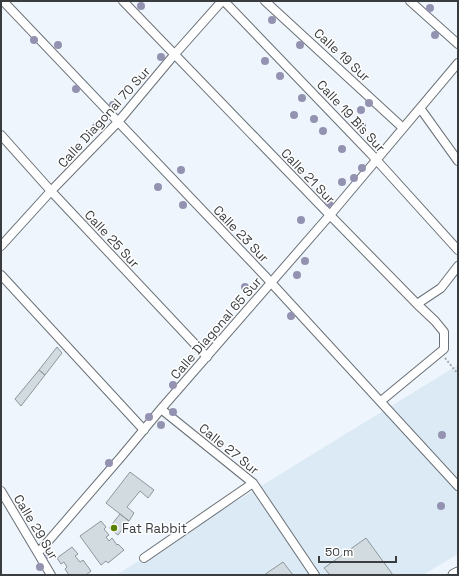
<svg xmlns="http://www.w3.org/2000/svg" width="459" height="576" viewBox="0 0 459 576" font-family="'Space Grotesk',sans-serif">
<rect width="100%" height="100%" fill="#eef5fc"/>
<path fill="#dceaf6" d="M 458,365 L 458,554 L 423,575 L 116,575 Z"/>
<path fill="#d2dce0" stroke="#8d979a" d="M 57,347 L 62,353 L 45,375 L 39,370 Z
M 39,370 L 45,375 L 21,406 L 15,399 Z
M 130,472 L 154,490 L 148,498 L 140,491 L 127,507 L 134,513 L 129,521 L 106,503 Z
M 120,514 L 129,521 L 118,535 L 109,528 Z
M 101,521 L 106,527 L 104,529 L 109,535 L 106,537 L 109,541 L 112,538 L 117,545 L 118,544 L 124,550 L 108,563 L 106,561 L 101,565 L 80,536 Z
M 366,538 L 393,575 L 330,575 L 324,568 Z
M 72,547 L 78,554 L 75,556 L 80,562 L 83,560 L 91,571 L 86,575 L 69,575 L 65,569 L 67,567 L 64,562 L 61,564 L 57,558 Z
M 283,562 L 293,575 L 264,575 Z"/>
<g fill="none" stroke-linecap="round" stroke-linejoin="round">
<defs>
<path id="street" d="M 3,1 L 265,276 L 458,486
M 123,1 L 324,209 L 417,304 L 435,321 L 444,332 L 444,349 L 381,401
M 224,1 L 371,154 L 458,250
M 265,1 L 403,128
M 410,1 L 458,44
M 420,108 L 458,161
M 1,135 L 51,191 L 207,357
M 1,246 L 51,191 L 118,122 L 174,55 L 222,1
M 1,275 L 144,430
M 417,304 L 441,288 L 458,266
M 161,409 L 253,483 L 315,575
M 1,491 L 51,575
M 38,553 L 121,457 L 161,409 L 330,215 L 458,63
M 144,558 L 253,483"/>
<path id="secondary" d="M 454,575 L 458,573"/>
</defs>
<use href="#street" stroke="#6a7076" stroke-width="10"/>
<use href="#secondary" stroke="#6a7076" stroke-width="13"/>
<path stroke="#a6acb1" stroke-width="2" stroke-dasharray="2 2" stroke-linecap="butt" d="M 445,358 L 458,374"/>
<use href="#street" stroke="#fff" stroke-width="8"/>
<use href="#secondary" stroke="#fff" stroke-width="11"/>
</g>
<g fill="#9492b1">
<circle cx="141" cy="6" r="4"/>
<circle cx="430" cy="8" r="4"/>
<circle cx="272" cy="20" r="4"/>
<circle cx="435" cy="35" r="4"/>
<circle cx="34" cy="40" r="4"/>
<circle cx="58" cy="45" r="4"/>
<circle cx="300" cy="45" r="4"/>
<circle cx="161" cy="57" r="4"/>
<circle cx="346" cy="60" r="4"/>
<circle cx="265" cy="61" r="4"/>
<circle cx="280" cy="76" r="4"/>
<circle cx="76" cy="89" r="4"/>
<circle cx="302" cy="98" r="4"/>
<circle cx="369" cy="103" r="4"/>
<circle cx="113" cy="105" r="4"/>
<circle cx="361" cy="110" r="4"/>
<circle cx="294" cy="115" r="4"/>
<circle cx="314" cy="119" r="4"/>
<circle cx="362" cy="126" r="4"/>
<circle cx="96" cy="127" r="4"/>
<circle cx="323" cy="131" r="4"/>
<circle cx="342" cy="149" r="4"/>
<circle cx="362" cy="168" r="4"/>
<circle cx="181" cy="170" r="4"/>
<circle cx="354" cy="178" r="4"/>
<circle cx="342" cy="182" r="4"/>
<circle cx="158" cy="187" r="4"/>
<circle cx="329" cy="203" r="4"/>
<circle cx="183" cy="205" r="4"/>
<circle cx="301" cy="220" r="4"/>
<circle cx="305" cy="261" r="4"/>
<circle cx="297" cy="275" r="4"/>
<circle cx="245" cy="287" r="4"/>
<circle cx="291" cy="316" r="4"/>
<circle cx="173" cy="385" r="4"/>
<circle cx="173" cy="412" r="4"/>
<circle cx="149" cy="417" r="4"/>
<circle cx="161" cy="425" r="4"/>
<circle cx="442" cy="435" r="4"/>
<circle cx="109" cy="463" r="4"/>
<circle cx="441" cy="506" r="4"/>
<circle cx="49" cy="555" r="4"/>
<circle cx="40" cy="567" r="4"/>
</g>
<circle fill="#588000" stroke="#fff" stroke-width="1.5" cx="114" cy="528" r="4"/>
<g text-anchor="middle" dominant-baseline="central" stroke-width="3" stroke-linejoin="round" paint-order="stroke">
<g font-size="13" fill="#3a3d40" stroke="#fff">
<text transform="translate(342 55) rotate(43)">Calle 19 Sur</text>
<text transform="translate(351 116) rotate(47)">Calle 19 Bis Sur</text>
<text transform="translate(104 117) rotate(-48)">Calle Diagonal 70 Sur</text>
<text transform="translate(308 176) rotate(46)">Calle 21 Sur</text>
<text transform="translate(241 234) rotate(46)">Calle 23 Sur</text>
<text transform="translate(112 239) rotate(47)">Calle 25 Sur</text>
<text transform="translate(216 328) rotate(-49)">Calle Diagonal 65 Sur</text>
<text transform="translate(229 449) rotate(39)">Calle 27 Sur</text>
<text transform="translate(36 527) rotate(59)">Calle 29 Sur</text>
</g>
<g font-size="13" fill="#3a3d40" stroke="#fff" text-anchor="start">
<text x="122" y="528">Fat Rabbit</text>
</g>
</g>
<rect width="459" height="576" fill="none" stroke="#3a3d40" stroke-width="4"/>
<path d="M319 556v6h77v-6" fill="none" stroke="#3a3d40" stroke-width="2"/>
<text x="325" y="556" font-size="12" fill="#3a3d40" stroke="#ffffff" stroke-width="3" paint-order="stroke">50 m</text>
</svg>
